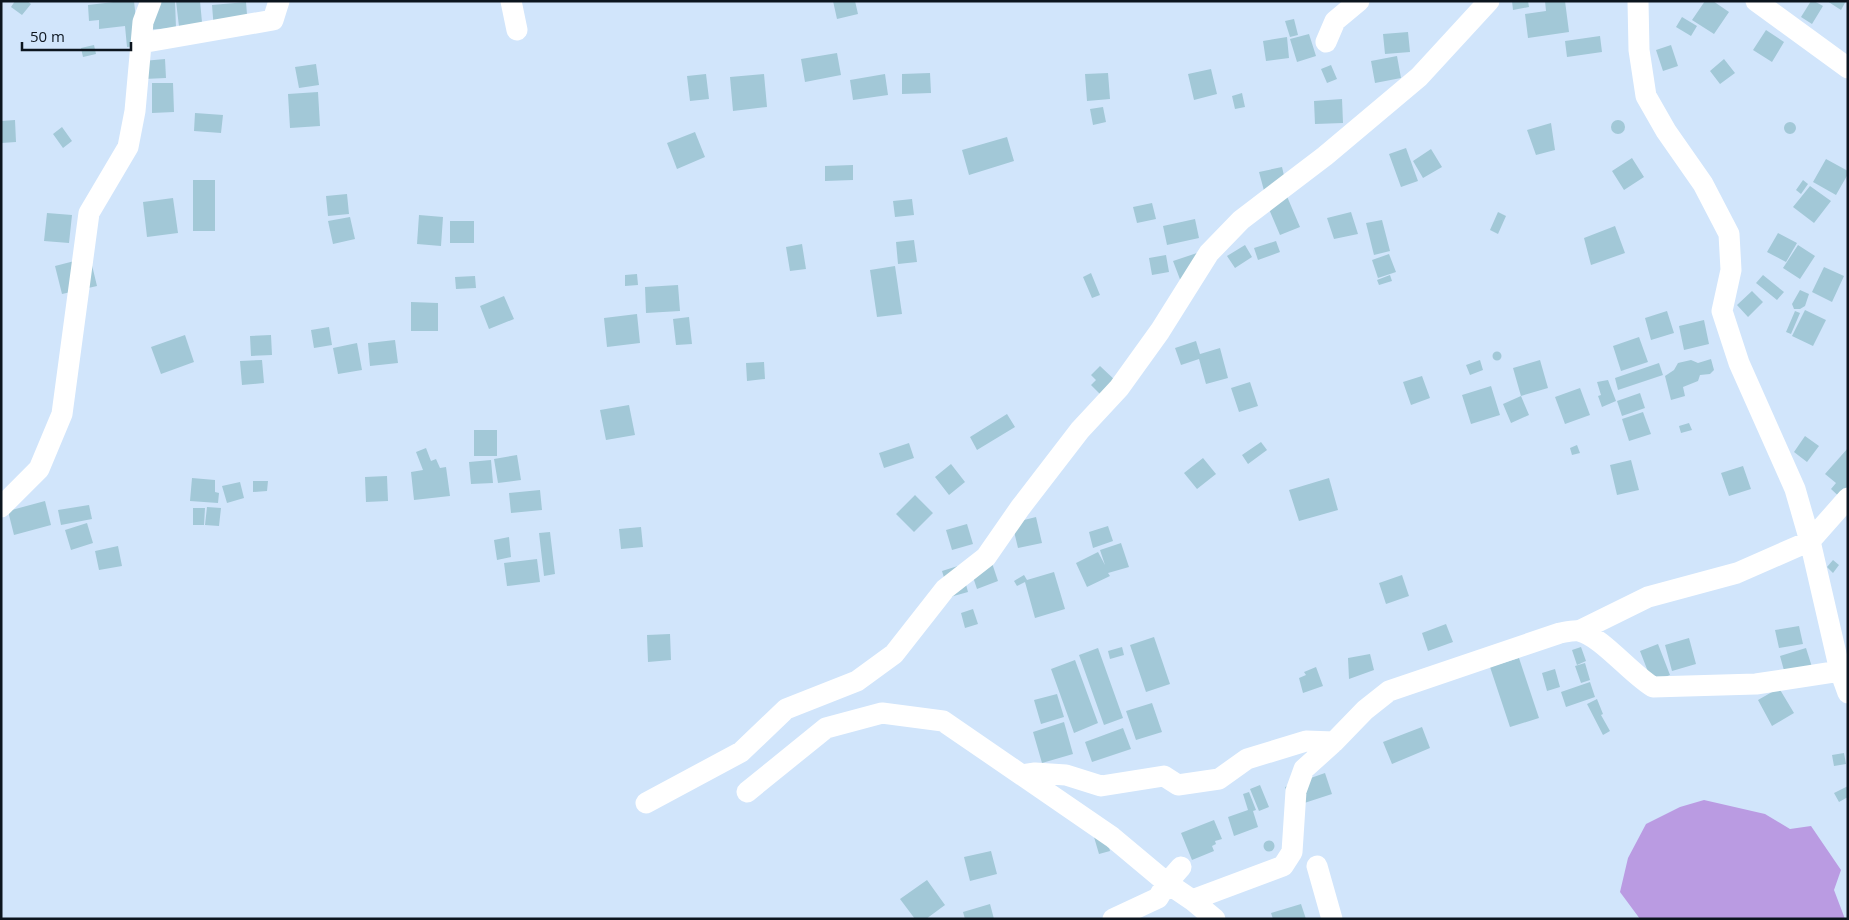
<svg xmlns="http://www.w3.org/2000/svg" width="1849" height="920" viewBox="0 0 1849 920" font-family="'Open Sans',sans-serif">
<rect width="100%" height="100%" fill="#d1e5fb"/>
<path fill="#ba9be2" d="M 1704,800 L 1765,814 L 1790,829 L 1811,826 L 1841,870 L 1834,890 L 1845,919 L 1640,919 L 1620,892 L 1628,858 L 1646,824 L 1680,807 Z"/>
<path fill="#a2c8d7" d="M 15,1 L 27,1 L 31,4 L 22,15 L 11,7 Z
M 122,1 L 134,1 L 139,46 L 127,47 L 125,26 L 99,29 L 99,20 L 89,21 L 88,5 Z
M 175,1 L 176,28 L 140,30 L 139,2 Z
M 176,1 L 200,1 L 203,33 L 180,35 Z
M 833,1 L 855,1 L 858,14 L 837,19 Z
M 1512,1 L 1528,1 L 1529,7 L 1513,10 Z
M 1545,1 L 1565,1 L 1569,32 L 1528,38 L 1525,14 L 1546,11 Z
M 1705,1 L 1713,1 L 1729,12 L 1714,34 L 1692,20 Z
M 1811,1 L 1814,1 L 1823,6 L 1812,24 L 1801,17 Z
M 1827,1 L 1846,1 L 1841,10 Z
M 246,2 L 248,27 L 214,30 L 212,5 Z
M 1682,17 L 1697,26 L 1691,36 L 1676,27 Z
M 1294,19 L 1298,35 L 1290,37 L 1285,21 Z
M 1766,30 L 1784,42 L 1772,62 L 1753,50 Z
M 1408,32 L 1410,52 L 1385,54 L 1383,34 Z
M 1309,34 L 1316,56 L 1297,62 L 1290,39 Z
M 1600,36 L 1602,52 L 1567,57 L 1565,41 Z
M 1287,37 L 1289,58 L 1266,61 L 1263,41 Z
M 94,45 L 96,54 L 83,57 L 81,48 Z
M 1671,45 L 1678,66 L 1663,71 L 1656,50 Z
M 837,53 L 841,75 L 805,82 L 801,59 Z
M 1397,56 L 1401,78 L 1375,83 L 1371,61 Z
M 165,59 L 166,78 L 144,79 L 143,61 Z
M 1724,59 L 1735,73 L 1720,84 L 1710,71 Z
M 316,64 L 319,85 L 299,88 L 295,67 Z
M 1331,65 L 1337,79 L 1327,83 L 1321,69 Z
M 1211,69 L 1217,94 L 1194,100 L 1188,74 Z
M 930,73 L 931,93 L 902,94 L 902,74 Z
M 1108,73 L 1110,99 L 1087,101 L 1085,74 Z
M 706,74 L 709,99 L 690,101 L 687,76 Z
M 764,74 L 767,107 L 733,111 L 730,77 Z
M 885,74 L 888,95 L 853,100 L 850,80 Z
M 152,83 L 173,83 L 174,112 L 152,113 Z
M 318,92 L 320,126 L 290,128 L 288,94 Z
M 1242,93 L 1245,107 L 1235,109 L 1232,96 Z
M 1342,99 L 1343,123 L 1315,124 L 1314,101 Z
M 1103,107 L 1106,122 L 1093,125 L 1090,109 Z
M 195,113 L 223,115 L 221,133 L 194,131 Z
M 15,120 L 16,142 L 1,143 L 1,121 Z
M1611 127a7 7 0 1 1 14 0a7 7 0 1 1-14 0Z
M1784 128a6 6 0 1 1 12 0a6 6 0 1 1-12 0Z
M 1551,123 L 1555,150 L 1536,155 L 1527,130 Z
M 62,127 L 72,141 L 63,148 L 53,134 Z
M 695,132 L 705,157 L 677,169 L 667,143 Z
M 1007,137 L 1014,161 L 969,175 L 962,150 Z
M 1406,148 L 1418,181 L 1401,187 L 1389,154 Z
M 1431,149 L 1442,167 L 1423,178 L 1413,161 Z
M 1632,158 L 1644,177 L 1624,190 L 1612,171 Z
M 1826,159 L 1848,171 L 1848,174 L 1836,195 L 1813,182 Z
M 853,165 L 853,180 L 825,181 L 825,166 Z
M 1282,167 L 1288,193 L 1266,198 L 1259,172 Z
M 193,180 L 215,180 L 215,231 L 193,231 Z
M 1803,180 L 1808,184 L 1801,194 L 1796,190 Z
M 1810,186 L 1831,201 L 1814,223 L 1793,207 Z
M 347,194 L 349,214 L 328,216 L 326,196 Z
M 1286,194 L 1300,227 L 1280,235 L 1266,202 Z
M 173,198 L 178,233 L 147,237 L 143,202 Z
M 912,199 L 914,215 L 895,217 L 893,201 Z
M 1152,203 L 1156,219 L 1137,223 L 1133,207 Z
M 1351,212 L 1358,234 L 1334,239 L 1327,218 Z
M 1498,212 L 1506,216 L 1498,234 L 1490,230 Z
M 47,213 L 72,215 L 69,243 L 44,241 Z
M 419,215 L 443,217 L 441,246 L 417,244 Z
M 350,217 L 355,239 L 333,244 L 328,221 Z
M 1195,219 L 1199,238 L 1167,245 L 1163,226 Z
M 1382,220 L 1390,251 L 1374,255 L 1366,223 Z
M 450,221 L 474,221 L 474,243 L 450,243 Z
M 1615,226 L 1625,253 L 1591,265 L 1584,238 Z
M 1778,233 L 1797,243 L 1786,262 L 1767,252 Z
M 914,240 L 917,262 L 898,264 L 896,242 Z
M 1276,241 L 1280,252 L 1258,260 L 1254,248 Z
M 802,244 L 806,269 L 790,271 L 786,247 Z
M 1245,245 L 1252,257 L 1235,268 L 1227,256 Z
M 1798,245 L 1815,256 L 1800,279 L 1783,268 Z
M 1200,252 L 1181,282 L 1173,261 Z
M 1389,254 L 1396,272 L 1378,278 L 1372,260 Z
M 1166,255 L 1169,272 L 1152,275 L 1149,258 Z
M 90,257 L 97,286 L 62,294 L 55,266 Z
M 895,266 L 902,314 L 877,317 L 870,270 Z
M 1824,267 L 1844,276 L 1832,302 L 1812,292 Z
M 1091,273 L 1100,295 L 1092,298 L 1083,277 Z
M 637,274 L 638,285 L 625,286 L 625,275 Z
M 1390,275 L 1392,281 L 1379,285 L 1377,280 Z
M 1763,275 L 1784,292 L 1777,300 L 1756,283 Z
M 475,276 L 476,288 L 456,289 L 455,277 Z
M 678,285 L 680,311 L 646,313 L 645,287 Z
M 1800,290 L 1809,294 L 1805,306 L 1800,309 L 1794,309 L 1792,304 Z
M 1752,291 L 1763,302 L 1748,317 L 1737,305 Z
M 504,296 L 514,319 L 489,329 L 480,306 Z
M 411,302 L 438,303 L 438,331 L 411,331 Z
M 1805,310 L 1826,320 L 1813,346 L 1792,336 Z
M 1667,311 L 1674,333 L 1651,340 L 1645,318 Z
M 1795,311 L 1800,313 L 1791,334 L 1786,332 Z
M 637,314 L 640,343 L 607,347 L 604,318 Z
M 689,317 L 692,344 L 676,345 L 673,319 Z
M 1704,320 L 1709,344 L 1684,350 L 1679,326 Z
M 329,327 L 332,345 L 314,348 L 311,330 Z
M 185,335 L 194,362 L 161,374 L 151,347 Z
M 271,335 L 272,355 L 251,356 L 250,336 Z
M 1639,337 L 1648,362 L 1621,371 L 1613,346 Z
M 395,340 L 398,363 L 370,366 L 368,343 Z
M 1196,341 L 1200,354 L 1220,348 L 1228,378 L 1206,384 L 1199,359 L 1181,365 L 1175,348 Z
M 357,343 L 362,370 L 338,374 L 333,348 Z
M1492.5 356a4.5 4.5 0 1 1 9 0a4.5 4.5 0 1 1-9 0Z
M 1711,359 L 1714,370 L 1710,374 L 1700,375 L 1698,381 L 1683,387 L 1685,396 L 1671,400 L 1665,376 L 1674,370 L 1678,363 L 1691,360 L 1698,363 Z
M 262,360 L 264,383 L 242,385 L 240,361 Z
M 1480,360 L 1483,370 L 1470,375 L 1466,365 Z
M 1540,360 L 1548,388 L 1521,396 L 1513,368 Z
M 764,362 L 765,379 L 747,381 L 746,363 Z
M 1659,363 L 1663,375 L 1618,390 L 1615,378 Z
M 1100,366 L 1117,382 L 1103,397 L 1091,385 L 1096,380 L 1091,375 Z
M 1422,376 L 1430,398 L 1411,405 L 1403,382 Z
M 1608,380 L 1616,401 L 1602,407 L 1598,396 L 1601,395 L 1597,382 Z
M 1250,382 L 1258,406 L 1239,412 L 1231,388 Z
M 1491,386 L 1500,415 L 1471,424 L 1462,395 Z
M 1580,388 L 1590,415 L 1565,424 L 1555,397 Z
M 1640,393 L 1645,408 L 1622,416 L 1617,401 Z
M 1521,396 L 1529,415 L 1511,423 L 1503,404 Z
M 629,405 L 635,435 L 606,440 L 600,410 Z
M 1643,412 L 1651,434 L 1629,441 L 1622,419 Z
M 1007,414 L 1015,427 L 977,450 L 970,437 Z
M 1689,423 L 1692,430 L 1681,433 L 1679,426 Z
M 474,430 L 497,430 L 497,456 L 474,456 Z
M 1805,436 L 1819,446 L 1807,462 L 1794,452 Z
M 1261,442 L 1267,450 L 1248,464 L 1242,455 Z
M 909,443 L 914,458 L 884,468 L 879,453 Z
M 1577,445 L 1580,453 L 1572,455 L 1570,448 Z
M 426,448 L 431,461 L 436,459 L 440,468 L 446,467 L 450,496 L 414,500 L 411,472 L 423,470 L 416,452 Z
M 1848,448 L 1848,499 L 1845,502 L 1831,489 L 1836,483 L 1825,474 Z
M 517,455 L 521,480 L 498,483 L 494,459 Z
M 1203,458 L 1216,474 L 1197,489 L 1184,473 Z
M 491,460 L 493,483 L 471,484 L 469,462 Z
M 1631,460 L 1639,490 L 1617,495 L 1610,465 Z
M 951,464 L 965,482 L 949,495 L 935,477 Z
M 1743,466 L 1751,489 L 1729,496 L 1721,473 Z
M 387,476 L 388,501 L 366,502 L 365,477 Z
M 192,478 L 215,480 L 215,492 L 219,493 L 218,503 L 190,501 Z
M 1329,478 L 1338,510 L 1299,521 L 1289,490 Z
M 253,481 L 268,481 L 267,491 L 253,492 Z
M 240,482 L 244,498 L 227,503 L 222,486 Z
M 540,490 L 542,510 L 511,513 L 509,493 Z
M 915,495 L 933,513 L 914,532 L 896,514 Z
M 45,501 L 51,525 L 14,535 L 8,511 Z
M 89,505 L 92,519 L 61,525 L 58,510 Z
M 207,507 L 221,508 L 219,526 L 205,525 Z
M 193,508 L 205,508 L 204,525 L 193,525 Z
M 1036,517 L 1042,543 L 1018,548 L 1012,523 Z
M 87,523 L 93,543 L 71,550 L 65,530 Z
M 967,524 L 973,544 L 952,550 L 946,530 Z
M 1108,526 L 1113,541 L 1093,548 L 1089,532 Z
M 641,527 L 643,547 L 621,549 L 619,529 Z
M 550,532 L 555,574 L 544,576 L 539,533 Z
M 509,537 L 511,557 L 497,560 L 494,540 Z
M 1121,543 L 1129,567 L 1108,573 L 1110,576 L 1087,587 L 1076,563 L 1098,552 L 1105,565 L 1100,550 Z
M 118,546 L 122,566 L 99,570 L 95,551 Z
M 537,559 L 540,582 L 507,586 L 504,563 Z
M 1833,560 L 1839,565 L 1833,573 L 1827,567 Z
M 992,563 L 998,581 L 977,589 L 971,571 Z
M 961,565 L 968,592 L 950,597 L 942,571 Z
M 1054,572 L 1065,609 L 1035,618 L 1025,582 L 1017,586 L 1014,581 L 1024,575 L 1027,580 Z
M 1402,575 L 1409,596 L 1386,604 L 1379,583 Z
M 973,609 L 978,624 L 965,628 L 961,613 Z
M 1446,624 L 1453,642 L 1428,651 L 1422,633 Z
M 1799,626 L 1803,644 L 1779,648 L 1775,630 Z
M 670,634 L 671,660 L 648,662 L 647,635 Z
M 1154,637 L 1170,684 L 1146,692 L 1130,645 Z
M 1689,638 L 1696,664 L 1672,671 L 1665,645 Z
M 1658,644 L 1670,675 L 1652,682 L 1640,651 Z
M 1122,647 L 1124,655 L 1110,659 L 1108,651 Z
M 1581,647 L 1586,661 L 1577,665 L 1572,650 Z
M 1098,648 L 1123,718 L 1104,725 L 1079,655 Z
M 1806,648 L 1812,667 L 1785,674 L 1780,656 Z
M 1370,654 L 1374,670 L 1349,679 L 1348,658 Z
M 1519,658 L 1539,718 L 1510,727 L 1490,667 Z
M 1075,660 L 1098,723 L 1074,733 L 1051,669 Z
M 1585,663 L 1590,680 L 1581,683 L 1575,666 Z
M 1316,667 L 1323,686 L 1303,693 L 1299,678 L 1306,675 L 1304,672 Z
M 1555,669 L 1560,687 L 1547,691 L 1542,673 Z
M 1590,682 L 1595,697 L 1566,707 L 1561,692 Z
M 1779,688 L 1794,713 L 1772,726 L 1758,700 Z
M 1057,694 L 1064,717 L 1041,724 L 1034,700 Z
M 1597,699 L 1603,714 L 1601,715 L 1610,731 L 1603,735 L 1587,704 Z
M 1152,703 L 1162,732 L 1136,740 L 1126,711 Z
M 1064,722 L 1073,754 L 1042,763 L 1033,732 Z
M 1422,727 L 1430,748 L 1392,764 L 1383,742 Z
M 1123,728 L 1131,749 L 1092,762 L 1085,742 Z
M 1844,753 L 1846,764 L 1834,766 L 1832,755 Z
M 1325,773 L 1332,794 L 1292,807 L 1285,787 Z
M 1260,785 L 1269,807 L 1259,811 L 1250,789 Z
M 1848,786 L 1848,797 L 1839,802 L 1834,793 Z
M 1249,792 L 1256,810 L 1253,811 L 1258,827 L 1234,836 L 1228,817 L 1248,810 L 1243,794 Z
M 1214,820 L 1222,839 L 1215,841 L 1216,844 L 1212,846 L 1214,851 L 1192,860 L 1181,833 Z
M 1106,834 L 1110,851 L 1099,854 L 1094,837 Z
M1263.5 846a5.5 5.5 0 1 1 11 0a5.5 5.5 0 1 1-11 0Z
M 991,851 L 997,874 L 970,881 L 964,857 Z
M 927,880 L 945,905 L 926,919 L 915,919 L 900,899 Z
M 990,904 L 994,919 L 965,919 L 963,912 Z
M 1301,904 L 1306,919 L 1273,919 L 1271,913 Z"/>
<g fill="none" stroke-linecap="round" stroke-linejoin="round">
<path stroke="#fff" stroke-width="21" d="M 511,1 L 517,30
M 1638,1 L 1639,50 L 1646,96 L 1666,131 L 1703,184 L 1729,234 L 1731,270 L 1722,311 L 1739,363 L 1795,489 L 1810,541 L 1840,671 L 1848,693
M 1756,1 L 1848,68
M 1326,42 L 1335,21 L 1359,1
M 141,43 L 273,20 L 279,1
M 1,507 L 39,469 L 62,414 L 89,213 L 128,147 L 135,111 L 143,22 L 151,1
M 1579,631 L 1648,597 L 1737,573 L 1810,541 L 1848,498
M 1022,775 L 1035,773 L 1066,775 L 1101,786 L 1164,776 L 1178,785 L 1219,779 L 1247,759 L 1306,741 L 1334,742
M 747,792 L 826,728 L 882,713 L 943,721 L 1112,837 L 1167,883 L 1192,900 L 1215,919
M 646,803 L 741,752 L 786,709 L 857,681 L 894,654 L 945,589 L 986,557 L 1020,508 L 1080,430 L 1119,388 L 1160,331 L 1209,253 L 1241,220 L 1325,156 L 1419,77 L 1489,1
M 1317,866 L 1332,919
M 1192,900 L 1283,866 L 1292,852 L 1296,791 L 1304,769 L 1334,742 L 1365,710 L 1389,691 L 1560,633 C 1566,632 1574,630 1579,631 C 1601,636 1631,674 1653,687 L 1756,684 L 1840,671
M 1113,919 L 1158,898 L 1167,883 L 1181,867"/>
</g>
<rect width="1849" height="920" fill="none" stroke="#0c151e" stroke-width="5"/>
<path d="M22 42v8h109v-8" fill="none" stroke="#0c151e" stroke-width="2.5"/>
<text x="30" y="42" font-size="15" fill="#0c151e" stroke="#d1e5fb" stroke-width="4" paint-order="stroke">50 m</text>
</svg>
